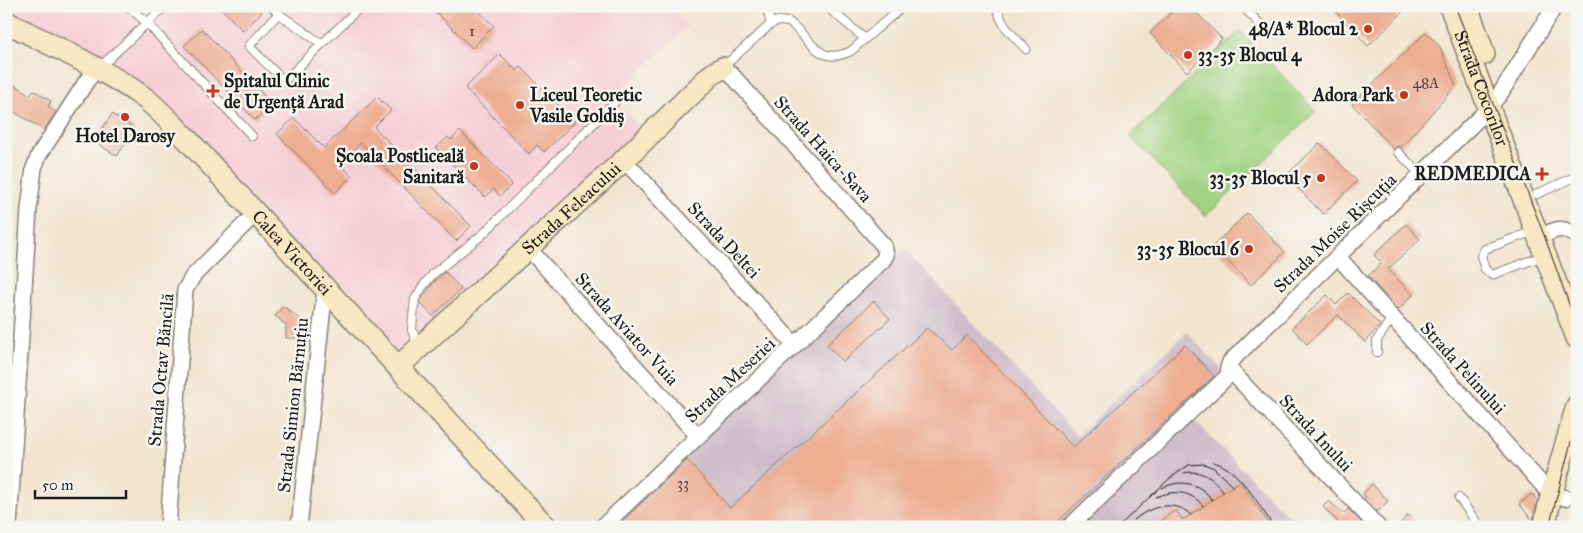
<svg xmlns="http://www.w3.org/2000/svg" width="1583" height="533" viewBox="0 0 1583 533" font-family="'IM FELL Great Primer',serif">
<rect width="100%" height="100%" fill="#f6f6f2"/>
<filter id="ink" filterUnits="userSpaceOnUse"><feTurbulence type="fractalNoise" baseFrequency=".02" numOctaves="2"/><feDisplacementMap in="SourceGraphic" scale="10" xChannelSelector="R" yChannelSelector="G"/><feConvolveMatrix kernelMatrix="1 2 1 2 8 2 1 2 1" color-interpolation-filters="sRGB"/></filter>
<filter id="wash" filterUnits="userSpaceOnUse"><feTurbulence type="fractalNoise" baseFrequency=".0096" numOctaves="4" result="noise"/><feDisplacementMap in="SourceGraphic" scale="20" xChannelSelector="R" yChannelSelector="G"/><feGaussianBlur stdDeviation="1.12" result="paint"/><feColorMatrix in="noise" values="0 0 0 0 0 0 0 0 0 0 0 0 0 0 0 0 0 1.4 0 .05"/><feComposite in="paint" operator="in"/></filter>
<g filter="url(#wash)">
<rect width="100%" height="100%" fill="#f2e5cf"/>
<path fill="#f6cfd6" d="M 6,6 L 670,6 L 688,26 L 612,98 L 649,136 L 398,367 L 155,107 L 6,22 Z"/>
<path fill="#d1bdc9" d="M 905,249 L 1077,436 L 1187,332 L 1231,380 L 1191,417 L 1299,527 L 605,527 Z"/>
<path fill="#a2d382" stroke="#5f784f" d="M 1240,31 L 1316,111 L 1206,216 L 1130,136 Z"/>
<g id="blocks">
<path fill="#edae92" d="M 219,6 L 257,6 L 262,12 L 243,31 Z
M 430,6 L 473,6 L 494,26 L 472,48 Z
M 1178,6 L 1190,6 L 1222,39 L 1187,72 L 1150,33 Z
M 1330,6 L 1396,6 L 1402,13 L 1368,46 Z
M 202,29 L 272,104 L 255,120 L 184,46 Z
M 1426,32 L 1440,47 L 1456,86 L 1401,147 L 1397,146 L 1394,149 L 1352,104 Z
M 500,54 L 517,71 L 521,67 L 575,122 L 544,152 L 537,145 L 529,154 L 465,88 Z
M 6,80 L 31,95 L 33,90 L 51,101 L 48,107 L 56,112 L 44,130 L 6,107 Z
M 377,97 L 391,110 L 374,127 L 471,226 L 456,241 L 361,143 L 340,164 L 352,176 L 335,193 L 277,134 L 294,118 L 324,148 Z
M 112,114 L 135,129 L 117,156 L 94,141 Z
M 460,131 L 512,184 L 500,196 L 494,189 L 485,197 L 436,148 L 448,137 L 451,140 Z
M 1320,143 L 1357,181 L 1323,214 L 1286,176 Z
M 1247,213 L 1285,252 L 1251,285 L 1213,246 Z
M 1406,224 L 1420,239 L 1388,269 L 1413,295 L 1398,310 L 1368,276 L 1382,263 L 1374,255 Z
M 445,272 L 461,289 L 433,316 L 420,303 L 420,301 L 434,282 Z
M 1348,293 L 1380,325 L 1365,342 L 1338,315 L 1307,344 L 1292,328 L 1327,295 L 1336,305 Z
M 874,301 L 890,319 L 843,362 L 827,345 Z
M 283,306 L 301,320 L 300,338 L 286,338 L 286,325 L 275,316 Z
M 927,328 L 952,350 L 967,335 L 1073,447 L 1185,345 L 1214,376 L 1052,527 L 616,527 L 687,460 L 730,508 Z
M 1240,481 L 1271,527 L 1151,527 L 1176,510 L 1183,520 Z
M 1372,484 L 1388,501 L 1377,512 L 1364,499 L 1366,497 L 1363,494 Z
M 1532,494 L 1537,500 L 1533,521 L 1519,504 Z
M 1329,501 L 1343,514 L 1348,509 L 1364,525 L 1362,527 L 1343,527 L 1323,507 Z
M 1408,515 L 1420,527 L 1397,527 Z"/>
</g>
</g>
<g filter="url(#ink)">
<use href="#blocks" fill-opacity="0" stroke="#878076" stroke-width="1"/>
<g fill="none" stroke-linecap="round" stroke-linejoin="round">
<defs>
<path id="lane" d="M 128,6 L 147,23 L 252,136
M 271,6 L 282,16 L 322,44
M 766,6 L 771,24
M 826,6 L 865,39
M 997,6 C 1001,27 1012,34 1026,49
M 1242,6 L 1264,28
M 279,13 L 249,46 L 284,81 L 361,6
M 723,67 L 771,24 L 778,21 L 789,22 C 812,39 818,67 851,51 L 903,6
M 99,68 L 165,6
M 1398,152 L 1421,175
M 1537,194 L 1577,176
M 1534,231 L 1485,249 L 1481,256 L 1485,269 L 1492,275 L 1543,256
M 418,346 L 412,330 L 413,316 L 415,299 L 423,286 L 433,274 L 482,235 L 616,101
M 1377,352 L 1377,340 L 1392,318
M 1459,498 L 1480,527"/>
<path id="street" d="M 624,160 L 795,345
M 1539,237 C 1556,230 1560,225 1577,236
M 528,248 L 698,436
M 1338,257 L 1547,490 L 1565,498
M 9,527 L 29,209 L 34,168 L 39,155 L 88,79 L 97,69
M 168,527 L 185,290 L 193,276 L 255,214
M 299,527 L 325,288
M 602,527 L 795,345 L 883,260 L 886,255 L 884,246 L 731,74 L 722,68
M 1069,527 L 1232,372
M 1378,527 L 1232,372 L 1228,368 L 1230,362 L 1481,116 L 1500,94 L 1555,6"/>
<g id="secondary">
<path id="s1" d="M 1450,6 L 1577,338"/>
<path d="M 1467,6 L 1484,54"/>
<path id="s2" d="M 6,22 C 51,45 100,67 142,96 C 158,108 172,124 187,139 L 546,527"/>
<path id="s3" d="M 398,367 L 624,160 L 711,75 L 722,68"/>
<path d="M 1544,527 L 1552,492 L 1577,406"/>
</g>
</defs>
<use href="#lane" stroke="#878076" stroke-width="10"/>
<use href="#street" stroke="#878076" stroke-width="18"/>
<use href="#secondary" stroke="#878076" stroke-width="24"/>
<use href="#lane" stroke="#fff" stroke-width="8"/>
<use href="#street" stroke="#fff" stroke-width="15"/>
<use href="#secondary" stroke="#f7e8c3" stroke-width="21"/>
<path stroke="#1c1c1c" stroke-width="1" d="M 1455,6 L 1544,235 L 1577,326
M 1213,462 C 1240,468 1259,506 1274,527
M 1184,473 C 1201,469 1214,478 1223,492
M 1162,488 C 1180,479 1200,482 1212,500
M 1156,497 C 1174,490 1190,490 1203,506
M 1134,520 C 1150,506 1175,499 1191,515
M 1118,527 L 1170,478 L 1189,465 L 1204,464 L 1214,468 L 1232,486
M 1549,527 L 1577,419"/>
</g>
</g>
<g fill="#c8321e" stroke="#f6f6f2" stroke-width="2">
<circle cx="1368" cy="29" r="5"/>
<circle cx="1188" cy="55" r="5"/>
<path d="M210.5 83.5h5v5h5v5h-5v5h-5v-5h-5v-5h5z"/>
<circle cx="1404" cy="95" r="5"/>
<circle cx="520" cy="105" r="5"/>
<circle cx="125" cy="117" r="5"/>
<circle cx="474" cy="166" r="5"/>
<path d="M1539.5 166.5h5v5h5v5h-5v5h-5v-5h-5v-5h5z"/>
<circle cx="1321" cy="178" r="5"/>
<circle cx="1249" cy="249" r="5"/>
</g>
<g text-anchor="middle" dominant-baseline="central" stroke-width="5" stroke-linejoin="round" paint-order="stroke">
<g font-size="15" fill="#50403a">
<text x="472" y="31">1</text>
<text x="1426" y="83">48A</text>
<text x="683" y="483">33</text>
</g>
<g font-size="18" font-weight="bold" fill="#1c1c1c" stroke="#f6f6f2" text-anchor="end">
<text x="1358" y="29">48/A* Blocul 2</text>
<text x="1198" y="55" text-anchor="start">33-35 Blocul 4</text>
<text x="224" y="81" text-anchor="start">Spitalul Clinic<tspan x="224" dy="21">de Urgență Arad</tspan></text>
<text x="530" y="95" text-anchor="start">Liceul Teoretic<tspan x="530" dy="21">Vasile Goldiș</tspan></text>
<text x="1394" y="95">Adora Park</text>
<text x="125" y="136" text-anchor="middle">Hotel Darosy</text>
<text x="464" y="156">Școala Postliceală<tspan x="464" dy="21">Sanitară</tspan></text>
<text x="1531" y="174">REDMEDICA</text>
<text x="1311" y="178">33-35 Blocul 5</text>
<text x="1239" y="249">33-35 Blocul 6</text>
</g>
<g font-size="18" fill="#1c1c1c" stroke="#f6f6f2">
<text stroke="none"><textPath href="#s1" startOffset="88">Strada Cocorilor</textPath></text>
<text transform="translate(823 149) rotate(48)">Strada Haica-Sava</text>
<text stroke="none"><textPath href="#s3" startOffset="235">Strada Feleacului</textPath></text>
<text transform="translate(1335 233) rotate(-44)">Strada Moise Rișcuția</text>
<text transform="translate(724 240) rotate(47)">Strada Deltei</text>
<text stroke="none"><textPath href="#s2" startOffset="372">Calea Victoriei</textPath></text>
<text transform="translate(627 329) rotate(48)">Strada Aviator Vuia</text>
<text transform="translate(1463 368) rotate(48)">Strada Pelinului</text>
<text transform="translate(161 370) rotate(-85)">Strada Octav Băncilă</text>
<text transform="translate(730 380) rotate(-43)">Strada Meseriei</text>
<text transform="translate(293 405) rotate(-84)">Strada Simion Bărnuțiu</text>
<text transform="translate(1316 433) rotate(47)">Strada Inului</text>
</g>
</g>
<rect width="1583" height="533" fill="none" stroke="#f6f6f2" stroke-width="25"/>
<path d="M35 490v8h91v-8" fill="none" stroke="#1c1c1c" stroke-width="2.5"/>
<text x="42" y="490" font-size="15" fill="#1c1c1c" stroke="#f6f6f2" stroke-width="4" paint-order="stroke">50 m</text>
</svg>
